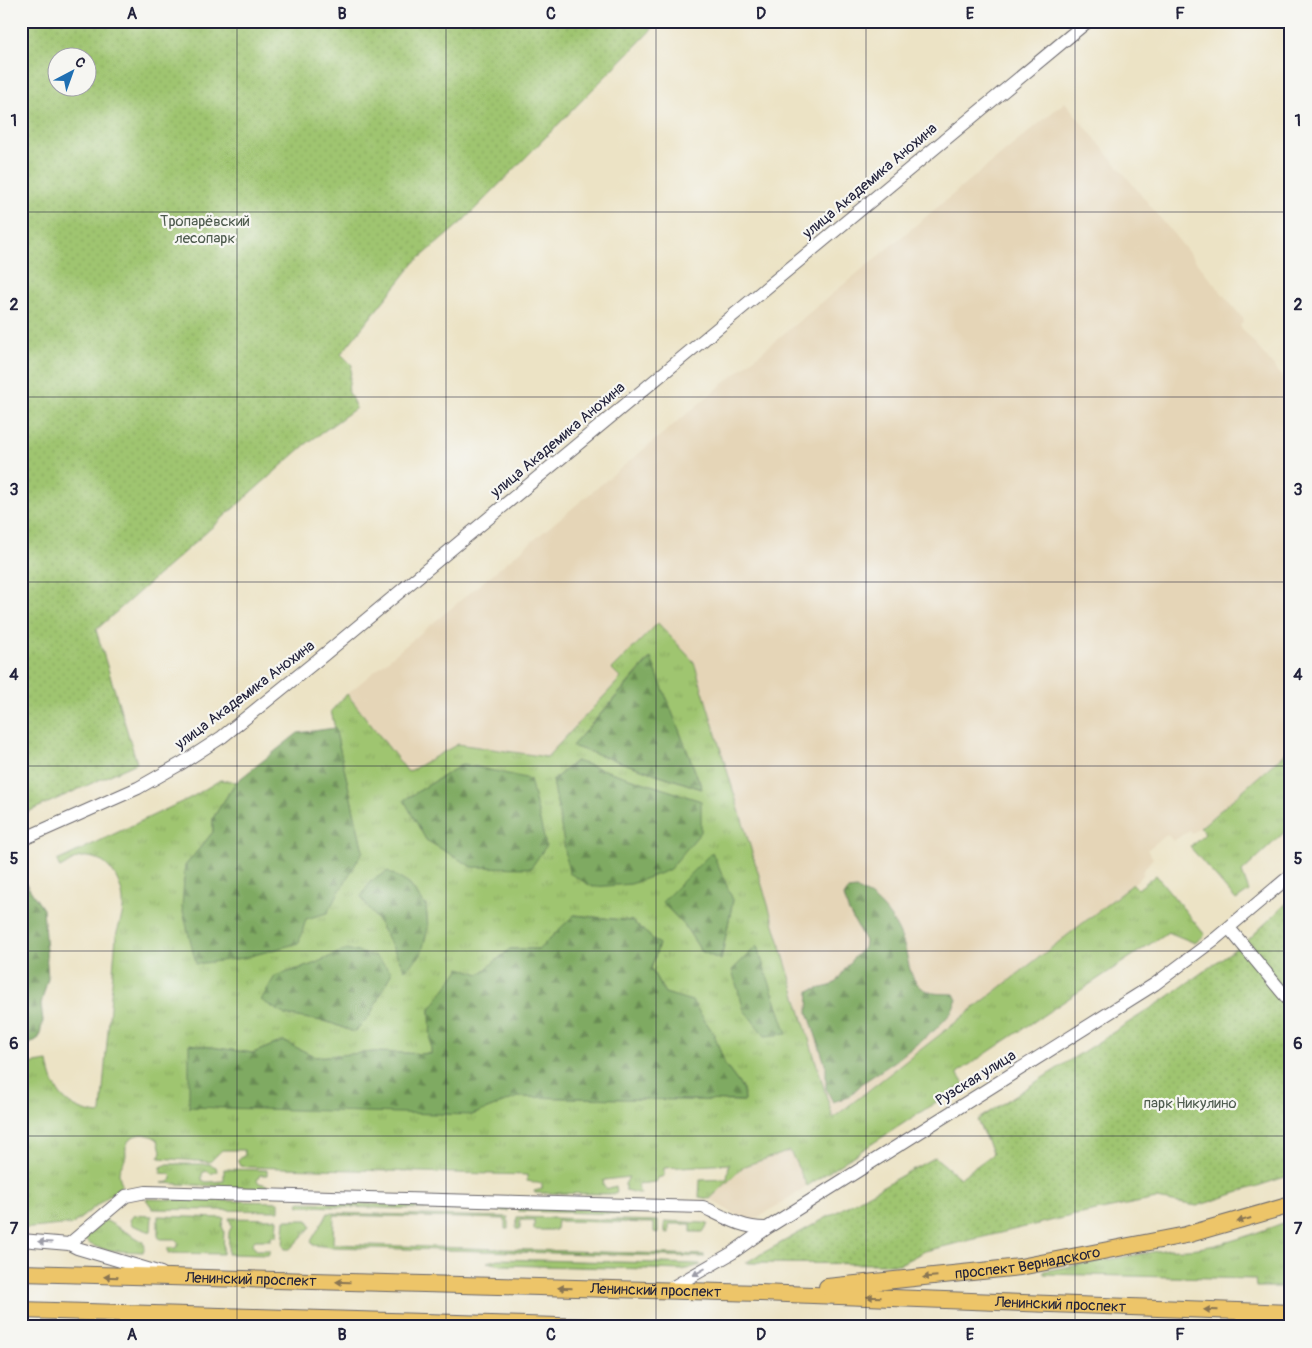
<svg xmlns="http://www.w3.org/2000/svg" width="1312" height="1348" viewBox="0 0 1312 1348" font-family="Pangolin,sans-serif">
<defs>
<pattern id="grass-tufts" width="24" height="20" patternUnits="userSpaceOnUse" patternTransform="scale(1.25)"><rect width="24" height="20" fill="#9fc570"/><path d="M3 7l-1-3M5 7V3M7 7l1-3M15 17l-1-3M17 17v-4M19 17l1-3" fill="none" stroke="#89a962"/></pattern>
<pattern id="forest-firs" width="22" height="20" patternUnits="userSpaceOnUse" patternTransform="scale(1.25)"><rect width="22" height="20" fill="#7faa62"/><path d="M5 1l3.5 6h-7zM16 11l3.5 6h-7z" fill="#688a52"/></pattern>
<pattern id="park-dots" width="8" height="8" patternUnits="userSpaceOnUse" patternTransform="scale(1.25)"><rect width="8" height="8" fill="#9fc570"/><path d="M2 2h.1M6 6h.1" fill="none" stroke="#89a962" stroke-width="1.8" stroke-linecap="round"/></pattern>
</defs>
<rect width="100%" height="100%" fill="#f6f6f2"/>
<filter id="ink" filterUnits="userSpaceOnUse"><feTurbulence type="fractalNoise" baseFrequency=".02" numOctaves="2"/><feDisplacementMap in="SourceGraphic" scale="10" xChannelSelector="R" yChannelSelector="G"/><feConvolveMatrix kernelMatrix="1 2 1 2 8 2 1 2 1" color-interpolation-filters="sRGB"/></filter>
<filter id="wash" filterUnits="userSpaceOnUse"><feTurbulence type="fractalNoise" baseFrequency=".0096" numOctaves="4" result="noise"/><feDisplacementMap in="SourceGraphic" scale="20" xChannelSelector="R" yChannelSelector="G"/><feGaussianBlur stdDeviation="1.12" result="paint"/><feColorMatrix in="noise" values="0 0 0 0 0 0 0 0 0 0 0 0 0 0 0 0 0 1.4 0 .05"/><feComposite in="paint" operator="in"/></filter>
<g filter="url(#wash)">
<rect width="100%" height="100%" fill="#ece3c5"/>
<path fill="#e5d5b7" d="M 1065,102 L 1244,320 L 1240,326 L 1291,387 L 1291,748 L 1192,834 L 1190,831 L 1173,841 L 1167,834 L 1147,850 L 1153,858 L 1142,872 L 1144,874 L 1133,884 L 833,1118 L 694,662 L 658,624 L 612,669 L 621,678 L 547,757 L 458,744 L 408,773 L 347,694 Z
M 790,1151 L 807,1186 L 755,1220 L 739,1217 L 710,1199 L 744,1166 Z"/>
<path fill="url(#grass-tufts)" stroke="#607456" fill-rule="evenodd" d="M 658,623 L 694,662 L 833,1118 L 1133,884 L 1138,889 L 1156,875 L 1205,935 L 1195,943 L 1168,932 L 957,1073 L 964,1084 L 807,1186 L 790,1151 L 744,1166 L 710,1199 L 699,1197 L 700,1180 L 727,1179 L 729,1164 L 664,1168 L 664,1176 L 658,1178 L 656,1182 L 638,1184 L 638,1189 L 641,1194 L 625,1190 L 625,1184 L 629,1177 L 604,1180 L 603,1185 L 606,1189 L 616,1186 L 617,1192 L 612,1194 L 535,1193 L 534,1191 L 542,1189 L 542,1184 L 527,1181 L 527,1175 L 248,1167 L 240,1166 L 237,1160 L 245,1155 L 244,1150 L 222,1150 L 210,1162 L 159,1158 L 161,1151 L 158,1140 C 148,1132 130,1131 126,1147 C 125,1151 127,1155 125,1159 C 120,1171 116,1169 122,1184 L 120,1187 L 72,1225 C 55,1224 39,1229 21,1228 L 21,1065 L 48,1061 C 52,1092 67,1110 99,1114 L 101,1112 L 116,936 C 118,928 122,918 123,909 C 125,885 109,854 81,857 C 75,858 66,865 60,868 L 57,861 L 192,797 L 220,780 L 236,782 L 213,818 L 213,832 L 185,866 L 306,919 L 363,851 L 331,711 L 347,694 L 408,772 L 458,744 L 547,757 L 621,678 L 612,669 ZM 650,658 L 702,788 L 701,789 L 572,746 ZM 575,761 L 701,801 L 557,798 L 553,780 ZM 463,764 L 530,780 L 404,800 ZM 409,884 L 426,906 L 428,928 L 405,969 L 378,921 L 361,897 ZM 733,900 L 721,960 L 701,951 L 685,926 L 662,902 ZM 575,915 L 632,921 L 659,944 L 651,969 L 665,993 L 692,1002 L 714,1034 L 725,1065 L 743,1089 L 744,1101 L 517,1097 L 472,1115 L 189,1044 L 253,1053 L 283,1041 L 316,1057 L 374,1052 L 432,1054 L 430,1009 L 480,974 L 510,949 L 539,949 ZM 311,965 L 392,972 L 354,1032 L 328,1022 L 285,1015 L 275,976 Z
M 1291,748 L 1291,826 L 1242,872 L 1249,891 L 1236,900 L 1190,847 L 1205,834 L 1200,828 Z
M 168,1164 L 209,1164 L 216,1167 L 217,1171 L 211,1174 L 207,1171 L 202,1173 L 202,1180 L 206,1182 L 224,1181 L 224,1169 L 267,1170 L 267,1175 L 260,1175 L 257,1180 L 259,1183 L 267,1185 L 267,1189 L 161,1183 L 169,1182 L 172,1179 L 171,1174 L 161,1173 L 161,1167 Z
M 146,1199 L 279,1202 L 279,1211 L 153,1209 Z
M 298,1202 L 508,1207 L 508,1211 L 299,1206 Z
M 518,1208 L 631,1210 L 629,1214 L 518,1211 Z
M 328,1213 L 508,1217 L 508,1229 L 505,1229 L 505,1219 L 334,1215 L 333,1244 L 704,1255 L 704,1257 L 330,1247 L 313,1245 L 311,1241 Z
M 134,1215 L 152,1216 L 151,1232 L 132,1225 L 130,1220 Z
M 158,1216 L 224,1218 L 222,1226 L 224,1231 L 223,1254 L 168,1253 L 168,1248 L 176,1248 L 179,1243 L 175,1239 L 160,1239 L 158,1236 Z
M 517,1217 L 658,1221 L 658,1233 L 654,1232 L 654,1223 L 557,1221 L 556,1230 L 534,1230 L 534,1220 L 520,1220 L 520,1229 L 516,1229 Z
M 229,1218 L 278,1219 L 277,1236 L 271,1236 L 271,1240 L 255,1240 L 252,1244 L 256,1250 L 269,1250 L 269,1255 L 228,1254 L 229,1232 L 232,1226 Z
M 105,1220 L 142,1241 L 145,1246 L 143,1252 C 127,1251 96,1253 84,1239 Z
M 285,1220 L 308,1220 L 311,1227 L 290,1249 L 285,1249 L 283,1245 Z
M 1291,1220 L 1291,1287 L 1256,1287 L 1255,1279 L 1044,1274 L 1044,1271 L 1169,1249 C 1210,1252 1253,1234 1291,1220 Z
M 665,1221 L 703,1223 L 708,1224 L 703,1232 L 691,1232 L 691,1224 L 669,1224 L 669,1233 L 665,1233 Z
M 498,1259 L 699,1264 L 701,1265 L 683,1270 L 502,1265 L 487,1262 Z"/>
<path fill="url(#forest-firs)" stroke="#50664e" d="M 651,658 L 702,789 L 572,746 Z
M 335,728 L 363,851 L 327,913 L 306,919 L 299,943 L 243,958 L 196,964 L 182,907 L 185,866 L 213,832 L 213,818 L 236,782 L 298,733 Z
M 576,761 L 701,801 L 701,832 L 669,870 L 631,884 L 593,887 L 569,873 L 553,780 Z
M 463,764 L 530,779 L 546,846 L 531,868 L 472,867 L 426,840 L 404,800 Z
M 712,852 L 733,900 L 721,960 L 701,951 L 685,926 L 662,902 Z
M 388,871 L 409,884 L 426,906 L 428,928 L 421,955 L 405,970 L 378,921 L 361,897 L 371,881 Z
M 22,878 L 43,909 L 48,978 L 41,1004 L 43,1021 L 39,1038 L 21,1050 Z
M 856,889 C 879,897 897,922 904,945 C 910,963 908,983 928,991 C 935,995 946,993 954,994 L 957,1000 L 951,1013 L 936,1029 L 894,1062 L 864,1082 L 848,1097 L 833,1102 L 826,1089 L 826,1067 L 808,1012 L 809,991 L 830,986 L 836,982 L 853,958 L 864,948 L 865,941 L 848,910 L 844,896 L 848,890 Z
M 574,915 L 632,921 L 659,944 L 651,969 L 665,993 L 692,1001 L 714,1034 L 725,1065 L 743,1089 L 744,1101 L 518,1097 L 472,1115 L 189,1107 L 189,1044 L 253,1053 L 283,1041 L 316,1057 L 374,1052 L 431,1054 L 430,1009 L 460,968 L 480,974 L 510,949 L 539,949 Z
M 757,946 L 787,1034 L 765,1036 L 744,1010 L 732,970 Z
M 347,949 L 376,957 L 392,972 L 369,1017 L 354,1032 L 328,1022 L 285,1015 L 261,1000 L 275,976 L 311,965 Z"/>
<path fill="url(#park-dots)" stroke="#607456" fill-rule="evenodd" d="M 21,21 L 660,21 L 463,221 L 414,263 L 341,354 L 352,365 L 348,390 L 356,408 L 306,444 L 96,630 L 137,763 L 21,815 ZM 58,58 L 88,58 L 88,88 L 58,88 Z
M 1291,899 L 1291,1175 L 1197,1206 L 1156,1199 L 1071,1216 L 925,1251 L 900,1264 L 745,1263 L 935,1157 L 960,1178 L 993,1154 L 977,1120 L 1162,1001 L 1249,939 Z"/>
</g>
<g filter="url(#ink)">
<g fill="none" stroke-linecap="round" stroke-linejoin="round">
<defs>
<path id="minor" d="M 21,840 L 138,788 L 182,763 L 222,737 L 320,658 L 1088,21
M 1229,928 L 1291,1003
M 21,1240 L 69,1244 L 77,1248 L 161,1273
M 69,1244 L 126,1196 L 146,1192 L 703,1207 C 724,1217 744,1229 767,1228
M 666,1291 L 732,1253 L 767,1228 L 1155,984 L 1215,939 L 1291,875"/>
<g id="major">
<path id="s1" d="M 21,1273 L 760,1293 L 1291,1313"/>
<path id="s2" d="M 827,1287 L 1020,1267 L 1186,1235 L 1291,1205"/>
<path d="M 21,1310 L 590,1327"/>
</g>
</defs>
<use href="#minor" stroke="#69666b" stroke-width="14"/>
<use href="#major" stroke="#69666b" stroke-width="18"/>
<use href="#minor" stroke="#fff" stroke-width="12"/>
<use href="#major" stroke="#edc569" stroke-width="16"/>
</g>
<defs><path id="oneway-solid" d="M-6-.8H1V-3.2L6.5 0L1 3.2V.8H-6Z" transform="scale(1.25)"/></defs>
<g fill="#887452">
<use href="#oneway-solid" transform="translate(1244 1220) rotate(164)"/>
<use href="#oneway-solid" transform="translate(111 1277) rotate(-178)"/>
<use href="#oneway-solid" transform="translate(930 1277) rotate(175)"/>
<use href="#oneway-solid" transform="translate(343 1282) rotate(-179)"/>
<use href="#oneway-solid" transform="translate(565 1288) rotate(-178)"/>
<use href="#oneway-solid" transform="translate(874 1297) rotate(-178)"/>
<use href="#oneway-solid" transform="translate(1211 1310) rotate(-178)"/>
</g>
<g fill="#9c9ca7">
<use href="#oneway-solid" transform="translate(45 1242) rotate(-176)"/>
<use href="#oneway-solid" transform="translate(699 1272) rotate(150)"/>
</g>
</g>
<path fill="none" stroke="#22223b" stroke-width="1" stroke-opacity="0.55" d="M 237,21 L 237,1327M 446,21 L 446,1327M 656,21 L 656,1327M 866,21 L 866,1327M 1075,21 L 1075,1327M 21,212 L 1291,212M 21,397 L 1291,397M 21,582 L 1291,582M 21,766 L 1291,766M 21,951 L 1291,951M 21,1136 L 1291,1136"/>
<g text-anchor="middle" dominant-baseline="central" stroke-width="4.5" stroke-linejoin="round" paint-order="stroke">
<g font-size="15" fill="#22223b" stroke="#f6f6f2">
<text transform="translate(870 181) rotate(-40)">улица Академика Анохина</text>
<text transform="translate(558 440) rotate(-40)">улица Академика Анохина</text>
<text transform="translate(245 695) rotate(-37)">улица Академика Анохина</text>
<text transform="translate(976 1078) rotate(-32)">Рузская улица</text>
<text stroke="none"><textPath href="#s2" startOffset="202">проспект Вернадского</textPath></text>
<text stroke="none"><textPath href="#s1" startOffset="230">Ленинский проспект</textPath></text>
<text stroke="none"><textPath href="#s1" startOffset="635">Ленинский проспект</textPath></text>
<text stroke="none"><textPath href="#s1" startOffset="1040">Ленинский проспект</textPath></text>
</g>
<g font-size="15" fill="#4e5b4e" stroke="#f6f6f2">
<text x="205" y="221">Тропарёвский<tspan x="205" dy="17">лесопарк</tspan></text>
<text x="1190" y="1103">парк Никулино</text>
</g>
</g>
<rect width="1312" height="1348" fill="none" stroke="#f6f6f2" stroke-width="55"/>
<g transform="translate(72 72) rotate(41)"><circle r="24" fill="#f6f6f2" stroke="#a1a1a9"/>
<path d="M0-4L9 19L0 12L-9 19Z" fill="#1f6fb2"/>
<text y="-8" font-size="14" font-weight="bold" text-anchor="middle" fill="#22223b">С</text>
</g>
<rect x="28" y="28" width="1256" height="1292" fill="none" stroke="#22223b" stroke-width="2"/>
<g font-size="16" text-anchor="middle" font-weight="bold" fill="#22223b">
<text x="132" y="19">A</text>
<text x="342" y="19">B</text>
<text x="551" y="19">C</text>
<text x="761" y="19">D</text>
<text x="970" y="19">E</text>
<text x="1180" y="19">F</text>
<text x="14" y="126">1</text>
<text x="1298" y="126">1</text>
<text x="14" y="310">2</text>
<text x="1298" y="310">2</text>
<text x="14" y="495">3</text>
<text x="1298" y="495">3</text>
<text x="14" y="680">4</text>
<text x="1298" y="680">4</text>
<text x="14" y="864">5</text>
<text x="1298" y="864">5</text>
<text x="14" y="1049">6</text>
<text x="1298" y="1049">6</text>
<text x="14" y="1234">7</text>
<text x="1298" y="1234">7</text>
<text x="132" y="1340">A</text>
<text x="342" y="1340">B</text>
<text x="551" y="1340">C</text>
<text x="761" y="1340">D</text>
<text x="970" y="1340">E</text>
<text x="1180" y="1340">F</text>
</g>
</svg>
